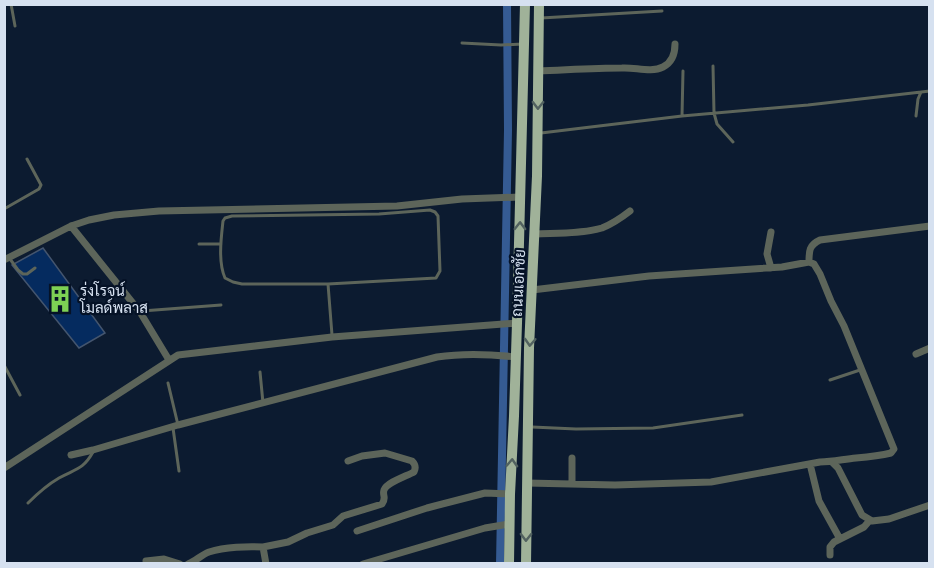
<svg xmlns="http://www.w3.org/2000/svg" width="934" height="568" viewBox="0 0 934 568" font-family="Merriweather,Sarabun,serif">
<rect width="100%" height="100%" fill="#0c1b30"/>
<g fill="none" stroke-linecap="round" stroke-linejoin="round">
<path stroke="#355b93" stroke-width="8" d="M 500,564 L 508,130 L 507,4"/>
</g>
<path fill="#052b5f" stroke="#44556e" stroke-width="1.5" d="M 43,248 L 105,333 L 79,348 L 12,265 Z"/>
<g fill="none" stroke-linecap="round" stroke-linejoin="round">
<path stroke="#5d655a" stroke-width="3" d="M 11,4 L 15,26
M 541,18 L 662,11
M 462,43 L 501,45 L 523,44
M 713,66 L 714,113 L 717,124 L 733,142
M 682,116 L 683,71
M 916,116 L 918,99 L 921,92
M 541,133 L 682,116 L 808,105 L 930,91
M 4,209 L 39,189 L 41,185 L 27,159
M 199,244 L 221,244
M 10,259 L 18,270 L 23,274 L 27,274 L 35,268
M 328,284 L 436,278 L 440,271 L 438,216 L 435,212 L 430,210 L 379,214 L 232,216 L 225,218 L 223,221 C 221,239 218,262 225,278 L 233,282 L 242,284 L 328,284 L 332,335
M 142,311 L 221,305
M 4,365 L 20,395
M 260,372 L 263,403
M 830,380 L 860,370
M 168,383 L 178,425
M 532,427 L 576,429 L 653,428 L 742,415
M 173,428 L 179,471
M 28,503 C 38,493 47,485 59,478 C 75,469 83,470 93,452"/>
<path stroke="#5d655a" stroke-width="7" d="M 538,71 C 566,70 594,68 622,68 C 635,67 651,73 663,67 C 673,62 675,53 675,44
M 71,226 L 140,312 L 169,360
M 535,234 C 557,233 581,234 602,228 C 612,224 621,218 630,211
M 4,260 L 71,226 L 89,220 L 114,215 L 159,211 L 397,206 L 462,199 L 520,197
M 809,262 C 809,251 809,245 820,240 L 930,226
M 771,268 L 767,254 L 771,232
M 916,354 L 930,348
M 71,455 L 93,450 L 178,425 L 437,357 C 463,353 489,354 516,357
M 832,462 L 838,468 L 862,515 L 872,521 L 889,519 L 930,505
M 810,464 L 819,501 L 840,539
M 4,468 L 178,355 L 332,337 L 517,323
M 527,483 L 615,485 L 711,482 L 820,462 C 833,462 844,459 856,458 C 868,457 879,456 891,453 L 894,449 L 844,326 L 831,301 L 820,274 L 814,264 L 809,262 L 782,267 L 649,276 L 532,290
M 572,484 L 572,458
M 357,531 L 427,508 L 485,493 L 510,494
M 830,555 L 830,547 L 834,542 L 864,527 L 870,520
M 146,561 L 164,559 L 180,564
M 188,564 C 196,561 201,555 209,552 C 225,547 248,546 263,547
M 266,564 L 263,547 L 288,542 L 307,533 L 333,525 L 343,516 L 382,504 C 387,497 382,496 384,490 C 387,482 407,476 414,472 C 416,468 415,464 412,461 L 385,453 L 362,456 L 348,461
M 363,564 L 485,528 L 509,524"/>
<path stroke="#a0b299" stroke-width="10" d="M 509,564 L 510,494 L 514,416 L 517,323 L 525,4
M 526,564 L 529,348 L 537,176 L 539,4"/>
</g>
<defs><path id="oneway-chevron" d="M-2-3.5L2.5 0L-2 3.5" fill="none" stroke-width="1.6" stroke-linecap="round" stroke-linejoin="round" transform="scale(1.5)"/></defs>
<g stroke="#526260">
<use href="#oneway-chevron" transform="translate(538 105) rotate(91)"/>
<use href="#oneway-chevron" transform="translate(520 226) rotate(-89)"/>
<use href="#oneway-chevron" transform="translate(530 342) rotate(93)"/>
<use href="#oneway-chevron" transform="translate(512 463) rotate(-87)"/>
<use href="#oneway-chevron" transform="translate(526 537) rotate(91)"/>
</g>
<defs>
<symbol id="building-bare" viewBox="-9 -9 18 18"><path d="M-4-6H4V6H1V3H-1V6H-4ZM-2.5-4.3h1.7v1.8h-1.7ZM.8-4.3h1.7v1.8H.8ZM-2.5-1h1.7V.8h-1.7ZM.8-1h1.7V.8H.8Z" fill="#7dd154" stroke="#051226" stroke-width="2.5" paint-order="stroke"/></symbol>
</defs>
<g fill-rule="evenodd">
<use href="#building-bare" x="41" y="280" width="38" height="38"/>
</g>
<g text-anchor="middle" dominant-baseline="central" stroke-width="4.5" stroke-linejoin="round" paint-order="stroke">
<g font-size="15" fill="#d6e1f0" stroke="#051226">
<text transform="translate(518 283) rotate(-87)">ถนนเอกชัย</text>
</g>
<g font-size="15" fill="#d6e1f0" stroke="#051226" text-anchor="start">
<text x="80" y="290">รุ่งโรจน์<tspan x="80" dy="17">โมลด์พลาส</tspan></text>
</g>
</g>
<rect width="934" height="568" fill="none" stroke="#d6e1f0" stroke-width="12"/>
</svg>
